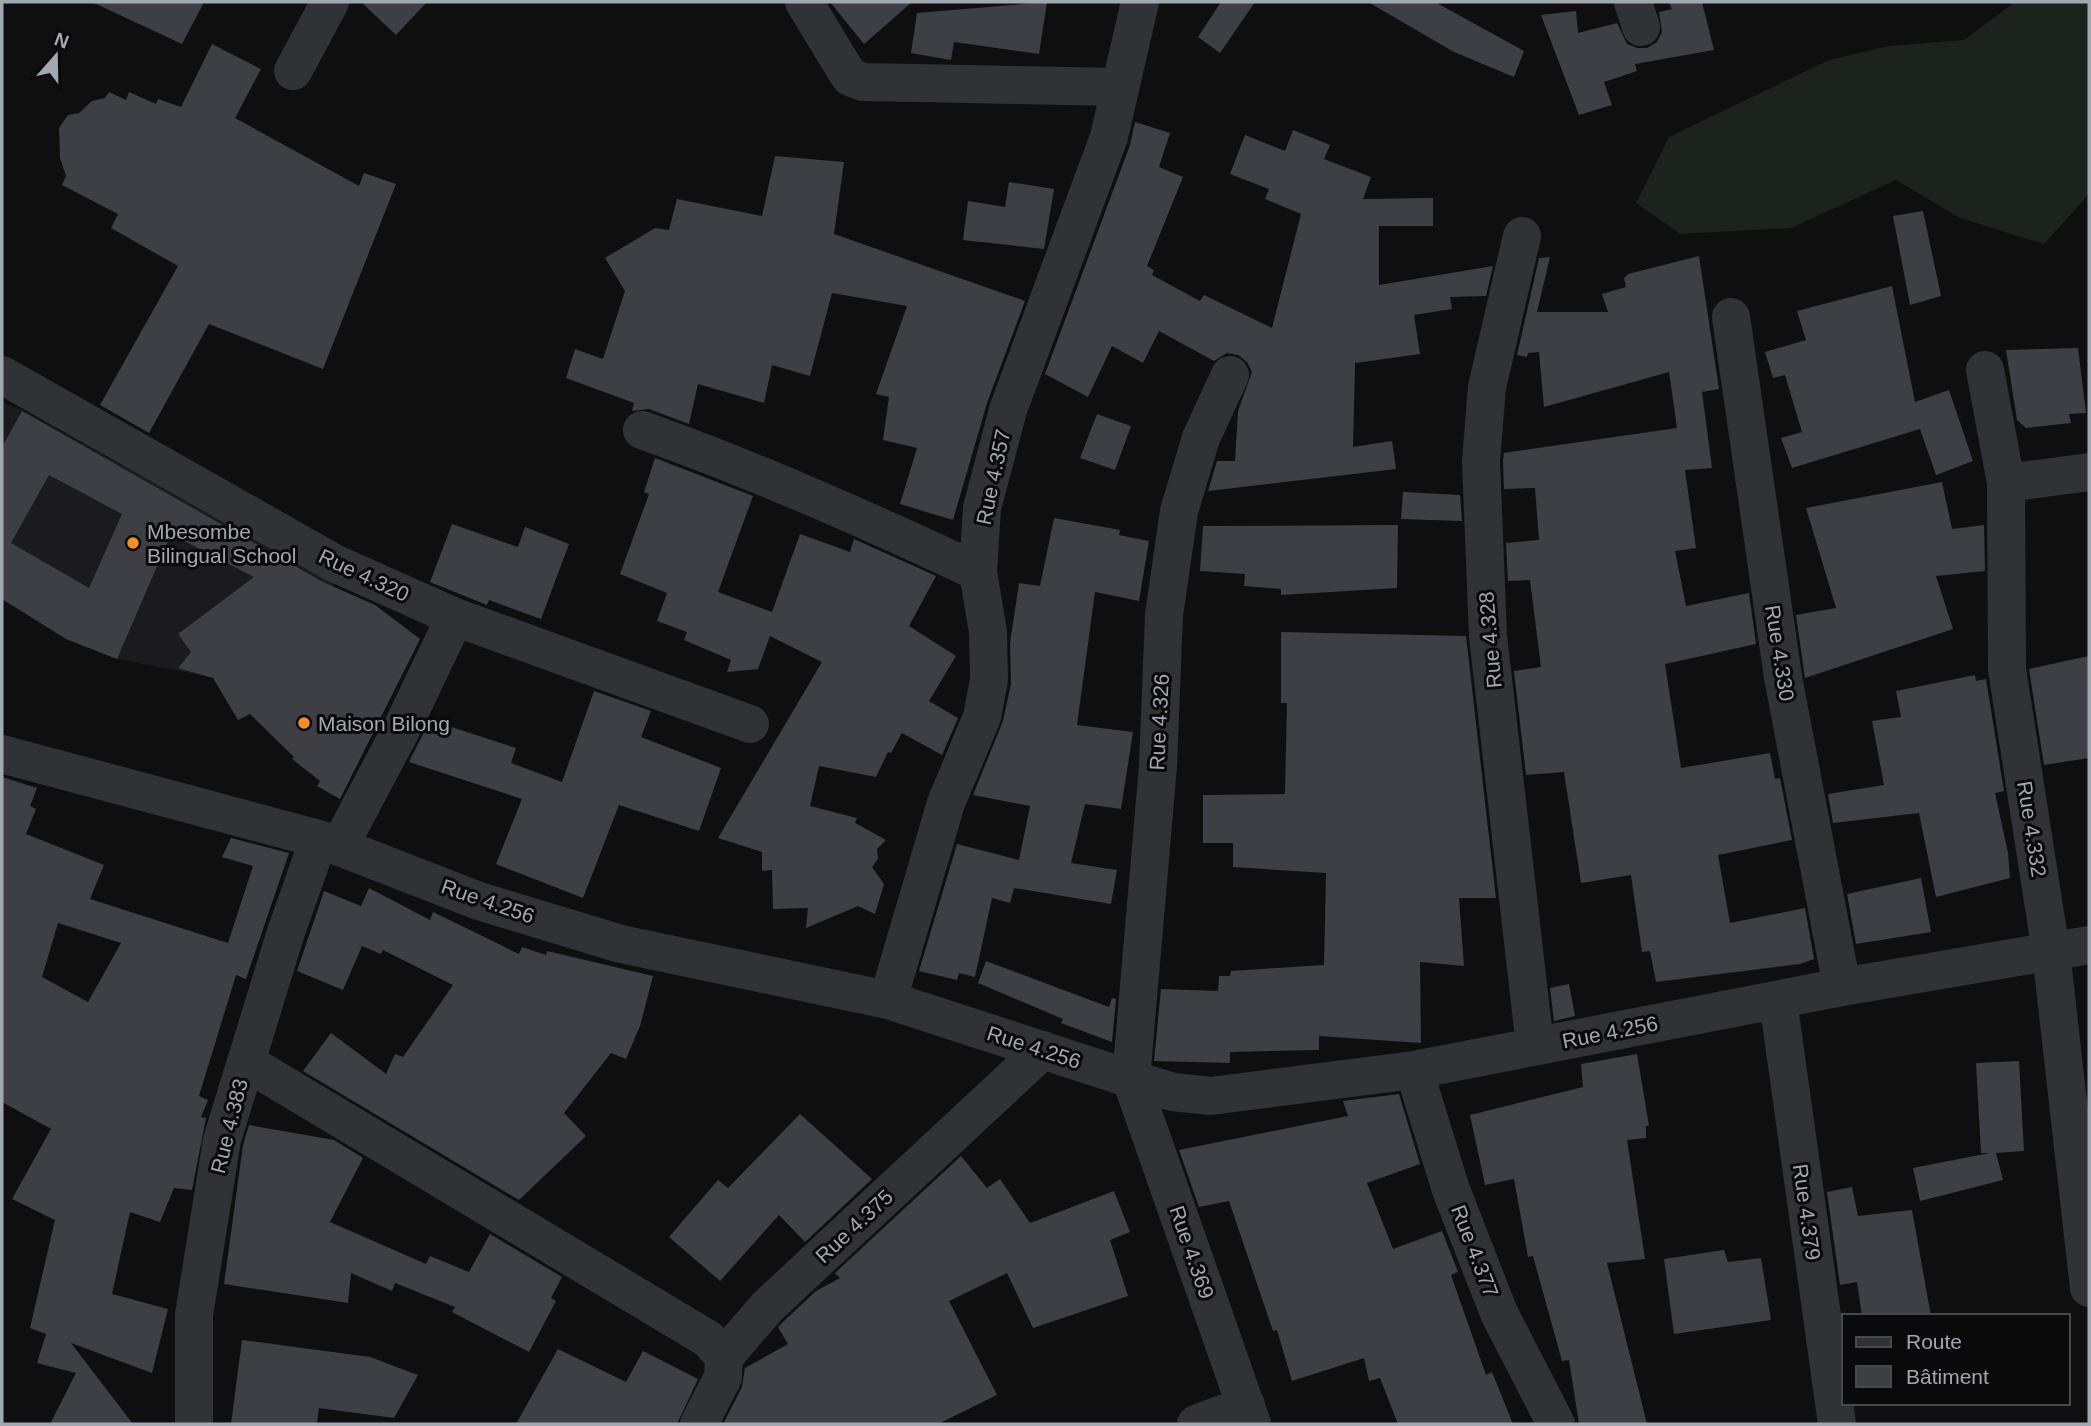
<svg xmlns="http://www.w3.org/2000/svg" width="2091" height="1426" viewBox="0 0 2091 1426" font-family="Arial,sans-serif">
<rect width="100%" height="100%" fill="#0f0f10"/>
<path fill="#1b1b1d" d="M 2,402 L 22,410 L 336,583 L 210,677 L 117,659 L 66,639 L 2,599 Z"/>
<path fill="#1b231c" d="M 2015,2 L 2089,2 L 2089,194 L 2044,244 L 1960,218 L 1896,180 L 1791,228 L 1680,234 L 1636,203 L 1669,137 L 1829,60 L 1889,46 L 1964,40 Z"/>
<path fill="#3e3f44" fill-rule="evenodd" d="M 92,2 L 204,2 L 182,44 Z
M 361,2 L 427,2 L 396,35 Z
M 830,2 L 912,2 L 864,44 Z
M 1047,2 L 1039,54 L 954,42 L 951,60 L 911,53 L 917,13 Z
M 1221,2 L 1255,2 L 1220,53 L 1198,37 Z
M 1368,2 L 1435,2 L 1524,51 L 1514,77 L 1454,52 Z
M 1669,2 L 1702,2 L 1714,50 L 1635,64 L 1637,71 L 1604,82 L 1612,105 L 1579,115 L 1541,15 L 1576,11 L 1578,33 L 1617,23 L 1627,44 L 1637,48 L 1647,48 L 1657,42 L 1662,32 L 1659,12 L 1672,9 Z
M 212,44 L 261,69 L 235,118 L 359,186 L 364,173 L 396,184 L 323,369 L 209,324 L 149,433 L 100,405 L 178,266 L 111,228 L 118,214 L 62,185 L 66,176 L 60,158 L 59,128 L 68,115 L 79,113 L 92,101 L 105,98 L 109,92 L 126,100 L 129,92 L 156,104 L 158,99 L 181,107 Z
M 1135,122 L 1170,133 L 1159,167 L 1183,177 L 1147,266 L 1154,270 L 1152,275 L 1200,301 L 1204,295 L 1272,328 L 1301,214 L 1265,199 L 1269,189 L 1230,174 L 1245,135 L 1285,151 L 1293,130 L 1330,145 L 1324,159 L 1371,177 L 1363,199 L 1433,198 L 1433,226 L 1379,226 L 1379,285 L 1493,266 L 1486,296 L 1450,297 L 1452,309 L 1414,315 L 1420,354 L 1355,363 L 1353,447 L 1392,441 L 1396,469 L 1208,491 L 1217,461 L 1235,461 L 1238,411 L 1252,372 L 1247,362 L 1238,355 L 1227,353 L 1214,361 L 1159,331 L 1143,363 L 1112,346 L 1088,397 L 1045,374 L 1130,145 Z
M 775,156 L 844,162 L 834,234 L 1025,301 L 987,403 L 953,520 L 900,504 L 917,448 L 883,440 L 889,397 L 876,394 L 907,306 L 832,293 L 810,376 L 772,365 L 764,403 L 698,384 L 689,424 L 649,409 L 632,411 L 634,403 L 566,378 L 575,349 L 603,359 L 625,291 L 605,258 L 655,228 L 669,230 L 677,199 L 762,216 Z
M 1009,182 L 1054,189 L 1044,249 L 963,240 L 968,201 L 1005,207 Z
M 1923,211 L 1941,296 L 1910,305 L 1893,216 Z
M 1699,256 L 1719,389 L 1702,392 L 1712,468 L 1685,470 L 1696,548 L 1675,551 L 1686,606 L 1749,593 L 1756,644 L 1665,664 L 1681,768 L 1770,753 L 1775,779 L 1780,778 L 1792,840 L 1718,855 L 1730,923 L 1805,908 L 1814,959 L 1800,964 L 1656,982 L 1650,951 L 1642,952 L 1631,875 L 1581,883 L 1564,772 L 1526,775 L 1514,671 L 1541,667 L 1530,580 L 1508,581 L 1506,543 L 1539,540 L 1535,488 L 1504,489 L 1503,461 L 1504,453 L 1677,428 L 1669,372 L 1544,407 L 1539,352 L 1528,353 L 1527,357 L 1517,355 L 1539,258 L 1550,257 L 1537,312 L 1608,312 L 1602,294 L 1626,287 L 1624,278 L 1628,274 Z
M 1892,286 L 1915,402 L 1949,390 L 1973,461 L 1936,475 L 1920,429 L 1792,468 L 1781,438 L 1802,432 L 1785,375 L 1773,378 L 1765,352 L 1806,340 L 1797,311 Z
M 2078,348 L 2086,413 L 2069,414 L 2071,423 L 2026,428 L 2017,420 L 2006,350 Z
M 22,411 L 323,582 L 375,605 L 420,639 L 340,799 L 317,786 L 320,781 L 292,759 L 294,757 L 250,714 L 238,720 L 213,678 L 178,668 L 191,652 L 178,634 L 254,577 L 171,534 L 117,659 L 66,639 L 2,599 L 2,447 ZM 49,475 L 122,514 L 89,588 L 11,543 Z
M 1097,414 L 1131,426 L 1115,470 L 1080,458 Z
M 655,458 L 753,496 L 718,592 L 772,612 L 800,534 L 850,552 L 854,539 L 936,576 L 909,626 L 956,656 L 929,701 L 958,718 L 942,755 L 902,733 L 891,753 L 888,752 L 876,777 L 819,766 L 810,806 L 857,818 L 855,823 L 886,840 L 877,849 L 878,859 L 872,867 L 884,884 L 875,914 L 858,906 L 806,928 L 808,908 L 773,909 L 772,870 L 762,871 L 762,852 L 718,838 L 822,662 L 770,636 L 758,669 L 727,672 L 731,660 L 684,640 L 687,632 L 657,621 L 667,593 L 620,574 L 649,494 L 644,492 Z
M 1942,482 L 1952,529 L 1984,525 L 1985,571 L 1936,576 L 1953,629 L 1805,678 L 1796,615 L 1836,608 L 1806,508 Z
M 1403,492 L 1460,495 L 1462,521 L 1401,519 Z
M 1054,518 L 1120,530 L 1119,535 L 1149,541 L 1139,601 L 1095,592 L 1077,725 L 1133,732 L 1121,809 L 1085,804 L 1071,863 L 1117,870 L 1111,904 L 1014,888 L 1010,903 L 992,898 L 975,977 L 959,973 L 957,980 L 919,971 L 957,844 L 1019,860 L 1030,806 L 973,795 L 1003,721 L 1011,684 L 1010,643 L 1019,583 L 1040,586 Z
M 452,524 L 518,547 L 525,527 L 569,544 L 541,619 L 489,600 L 487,605 L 430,582 Z
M 1398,525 L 1397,588 L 1281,595 L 1281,589 L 1244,586 L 1245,574 L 1200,571 L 1203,526 Z
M 1281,632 L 1466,636 L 1496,898 L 1459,898 L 1464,966 L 1420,962 L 1421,1043 L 1319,1036 L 1319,1050 L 1230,1052 L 1230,1063 L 1154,1061 L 1161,989 L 1218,991 L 1219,976 L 1230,976 L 1231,971 L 1324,965 L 1326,873 L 1233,867 L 1233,843 L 1203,843 L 1203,795 L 1285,794 L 1287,703 L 1281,703 Z
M 2089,656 L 2089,758 L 2044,765 L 2029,669 Z
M 1975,675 L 1976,681 L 1986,679 L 2004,791 L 1995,793 L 2008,853 L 2010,878 L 1936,897 L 1919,813 L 1833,823 L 1828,794 L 1884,785 L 1872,721 L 1901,717 L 1896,691 Z
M 594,691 L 651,711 L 641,737 L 721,768 L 699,831 L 619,805 L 583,898 L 496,864 L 522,799 L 409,762 L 430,720 L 516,748 L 511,763 L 562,782 Z
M 2,777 L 37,788 L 30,806 L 36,809 L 26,834 L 104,865 L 90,899 L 228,943 L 253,866 L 222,857 L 231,838 L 289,853 L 246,979 L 236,975 L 199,1096 L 208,1100 L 201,1117 L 206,1118 L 192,1190 L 174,1188 L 160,1222 L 130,1212 L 112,1294 L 168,1309 L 152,1373 L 71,1343 L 133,1424 L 50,1424 L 76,1373 L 37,1363 L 46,1334 L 30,1328 L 55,1220 L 12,1199 L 51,1129 L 2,1102 ZM 58,923 L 121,943 L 88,1002 L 42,977 Z
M 1921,878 L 1931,932 L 1856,944 L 1847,894 Z
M 369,888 L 430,920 L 433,912 L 519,954 L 522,947 L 546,955 L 547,951 L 653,976 L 640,1026 L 626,1059 L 611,1053 L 564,1113 L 586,1136 L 519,1200 L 303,1071 L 331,1033 L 386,1074 L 395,1054 L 403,1057 L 453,985 L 383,950 L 381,954 L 362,946 L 343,990 L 297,971 L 324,891 L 361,906 Z
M 986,961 L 1109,1007 L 1112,998 L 1116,999 L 1112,1042 L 1061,1023 L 1063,1019 L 978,983 Z
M 1569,984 L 1575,1016 L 1554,1021 L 1550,988 Z
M 1637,1054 L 1649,1126 L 1646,1126 L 1646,1138 L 1627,1140 L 1645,1259 L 1607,1263 L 1647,1424 L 1579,1424 L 1569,1360 L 1562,1361 L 1533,1256 L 1528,1257 L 1514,1179 L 1485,1185 L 1470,1115 L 1583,1087 L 1581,1064 Z
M 2019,1061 L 2024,1151 L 1996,1153 L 2003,1180 L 1920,1201 L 1913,1168 L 1990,1153 L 1981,1153 L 1976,1063 Z
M 1399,1094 L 1420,1164 L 1367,1183 L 1393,1249 L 1442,1231 L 1458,1272 L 1451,1275 L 1486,1375 L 1492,1372 L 1513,1424 L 1398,1424 L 1380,1378 L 1369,1381 L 1364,1358 L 1292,1381 L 1277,1330 L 1273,1331 L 1229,1201 L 1199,1207 L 1179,1150 L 1348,1116 L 1343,1101 Z
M 800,1114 L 872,1179 L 805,1242 L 779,1215 L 720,1281 L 669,1237 L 718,1180 L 728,1188 Z
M 249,1125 L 334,1140 L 363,1158 L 330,1222 L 426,1264 L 430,1256 L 469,1272 L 490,1234 L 562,1277 L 551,1298 L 556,1301 L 529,1352 L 452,1312 L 455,1307 L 395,1283 L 392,1291 L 351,1273 L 348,1303 L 224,1284 L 243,1145 Z
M 961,1156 L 987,1188 L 1000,1179 L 1030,1223 L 1114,1191 L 1130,1232 L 1110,1240 L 1128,1296 L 1033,1328 L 1007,1273 L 949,1301 L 997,1395 L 938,1424 L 723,1424 L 742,1387 L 745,1368 L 788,1344 L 778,1327 L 784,1321 L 816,1291 L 840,1278 L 835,1273 Z
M 1852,1187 L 1858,1216 L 1912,1210 L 1931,1316 L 1862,1316 L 1857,1282 L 1840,1285 L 1827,1192 Z
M 1724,1250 L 1728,1262 L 1761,1258 L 1771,1320 L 1674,1334 L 1664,1259 Z
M 242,1340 L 370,1357 L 418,1375 L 394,1418 L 319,1408 L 317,1424 L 231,1424 Z
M 558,1349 L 626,1382 L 643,1351 L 698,1379 L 677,1424 L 516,1424 Z"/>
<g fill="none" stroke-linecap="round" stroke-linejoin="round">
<path stroke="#303235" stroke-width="38" d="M 804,2 L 844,68 L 850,77 L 863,82 L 1119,87
M 1633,2 L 1641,27
M 293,71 L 330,2
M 1522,236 L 1487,387 L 1481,461 L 1488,636 L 1535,1046
M 1731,317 L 1783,677 L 1842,987
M 1985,370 L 2006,483 L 2007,669 L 2051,952 L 2089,1288
M 2,375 L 334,563 L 455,617 L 750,724
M 1230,375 L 1201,438 L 1179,511 L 1164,615 L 1158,766 L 1131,1079 L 1252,1424
M 642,430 C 757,471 867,520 978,572
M 2006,483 L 2089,472
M 2,754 L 319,839 L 479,901 L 621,944 L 888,1000 L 1131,1079 L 1173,1092 L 1211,1096 L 1414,1070 L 1842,987 L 2089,945
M 339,847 L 402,728 L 455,617
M 888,1000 L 946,803 L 982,717 L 989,680 L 988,632 L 978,572 L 982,508 L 1008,410 L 1109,137 L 1140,2
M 1778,1000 L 1837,1424
M 246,1062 L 708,1339 L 724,1357
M 1414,1070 L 1451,1190 L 1499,1313 L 1556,1424
M 194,1424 L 194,1315 L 222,1140 L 286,932 L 319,839
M 699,1424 L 723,1377 L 724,1357 L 768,1306 L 1043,1050
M 1196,1424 L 1246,1405"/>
</g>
<g fill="#f49023" stroke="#0a0a0b" stroke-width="2.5">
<circle cx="133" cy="543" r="7"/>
<circle cx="304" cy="723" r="7"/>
</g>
<g text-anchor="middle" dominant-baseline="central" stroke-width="6" stroke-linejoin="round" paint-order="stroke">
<g font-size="21" fill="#a0a8b2" stroke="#0a0a0b">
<text transform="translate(993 477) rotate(-78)">Rue 4.357</text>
<text transform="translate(364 575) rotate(25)">Rue 4.320</text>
<text transform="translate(1490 640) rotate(-95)">Rue 4.328</text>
<text transform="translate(1780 653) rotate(81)">Rue 4.330</text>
<text transform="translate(1159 722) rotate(-87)">Rue 4.326</text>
<text transform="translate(2032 829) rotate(81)">Rue 4.332</text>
<text transform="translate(488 901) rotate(19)">Rue 4.256</text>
<text transform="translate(1610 1032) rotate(-11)">Rue 4.256</text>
<text transform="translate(1034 1047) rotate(18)">Rue 4.256</text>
<text transform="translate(229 1126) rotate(-76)">Rue 4.383</text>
<text transform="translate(1807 1212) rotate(82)">Rue 4.379</text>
<text transform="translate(854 1226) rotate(-43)">Rue 4.375</text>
<text transform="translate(1475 1251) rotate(69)">Rue 4.377</text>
<text transform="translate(1192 1252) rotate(71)">Rue 4.369</text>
</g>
<g font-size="21" fill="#a0a8b2" stroke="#0a0a0b" text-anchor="start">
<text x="147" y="531">Mbesombe<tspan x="147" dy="24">Bilingual School</tspan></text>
<text x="318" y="723">Maison Bilong</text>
</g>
</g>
<rect width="2091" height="1426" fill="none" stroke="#a0a8b2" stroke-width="7"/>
<rect x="1842" y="1314" width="228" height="91" fill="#0a0a0b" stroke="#46494e" stroke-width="2"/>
<rect x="1856" y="1337" width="35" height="10" fill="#303235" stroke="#46494e" stroke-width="2"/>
<text x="1906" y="1349" font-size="21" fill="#a0a8b2">Route</text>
<rect x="1856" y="1366" width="35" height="21" fill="#3e3f44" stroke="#46494e" stroke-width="2"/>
<text x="1906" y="1384" font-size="21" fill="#a0a8b2">Bâtiment</text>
<g transform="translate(56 56) rotate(20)" stroke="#0a0a0b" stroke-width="5" paint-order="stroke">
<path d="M0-5L12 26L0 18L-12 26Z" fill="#a0a8b2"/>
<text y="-10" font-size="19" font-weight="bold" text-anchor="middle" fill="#a0a8b2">N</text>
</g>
</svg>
